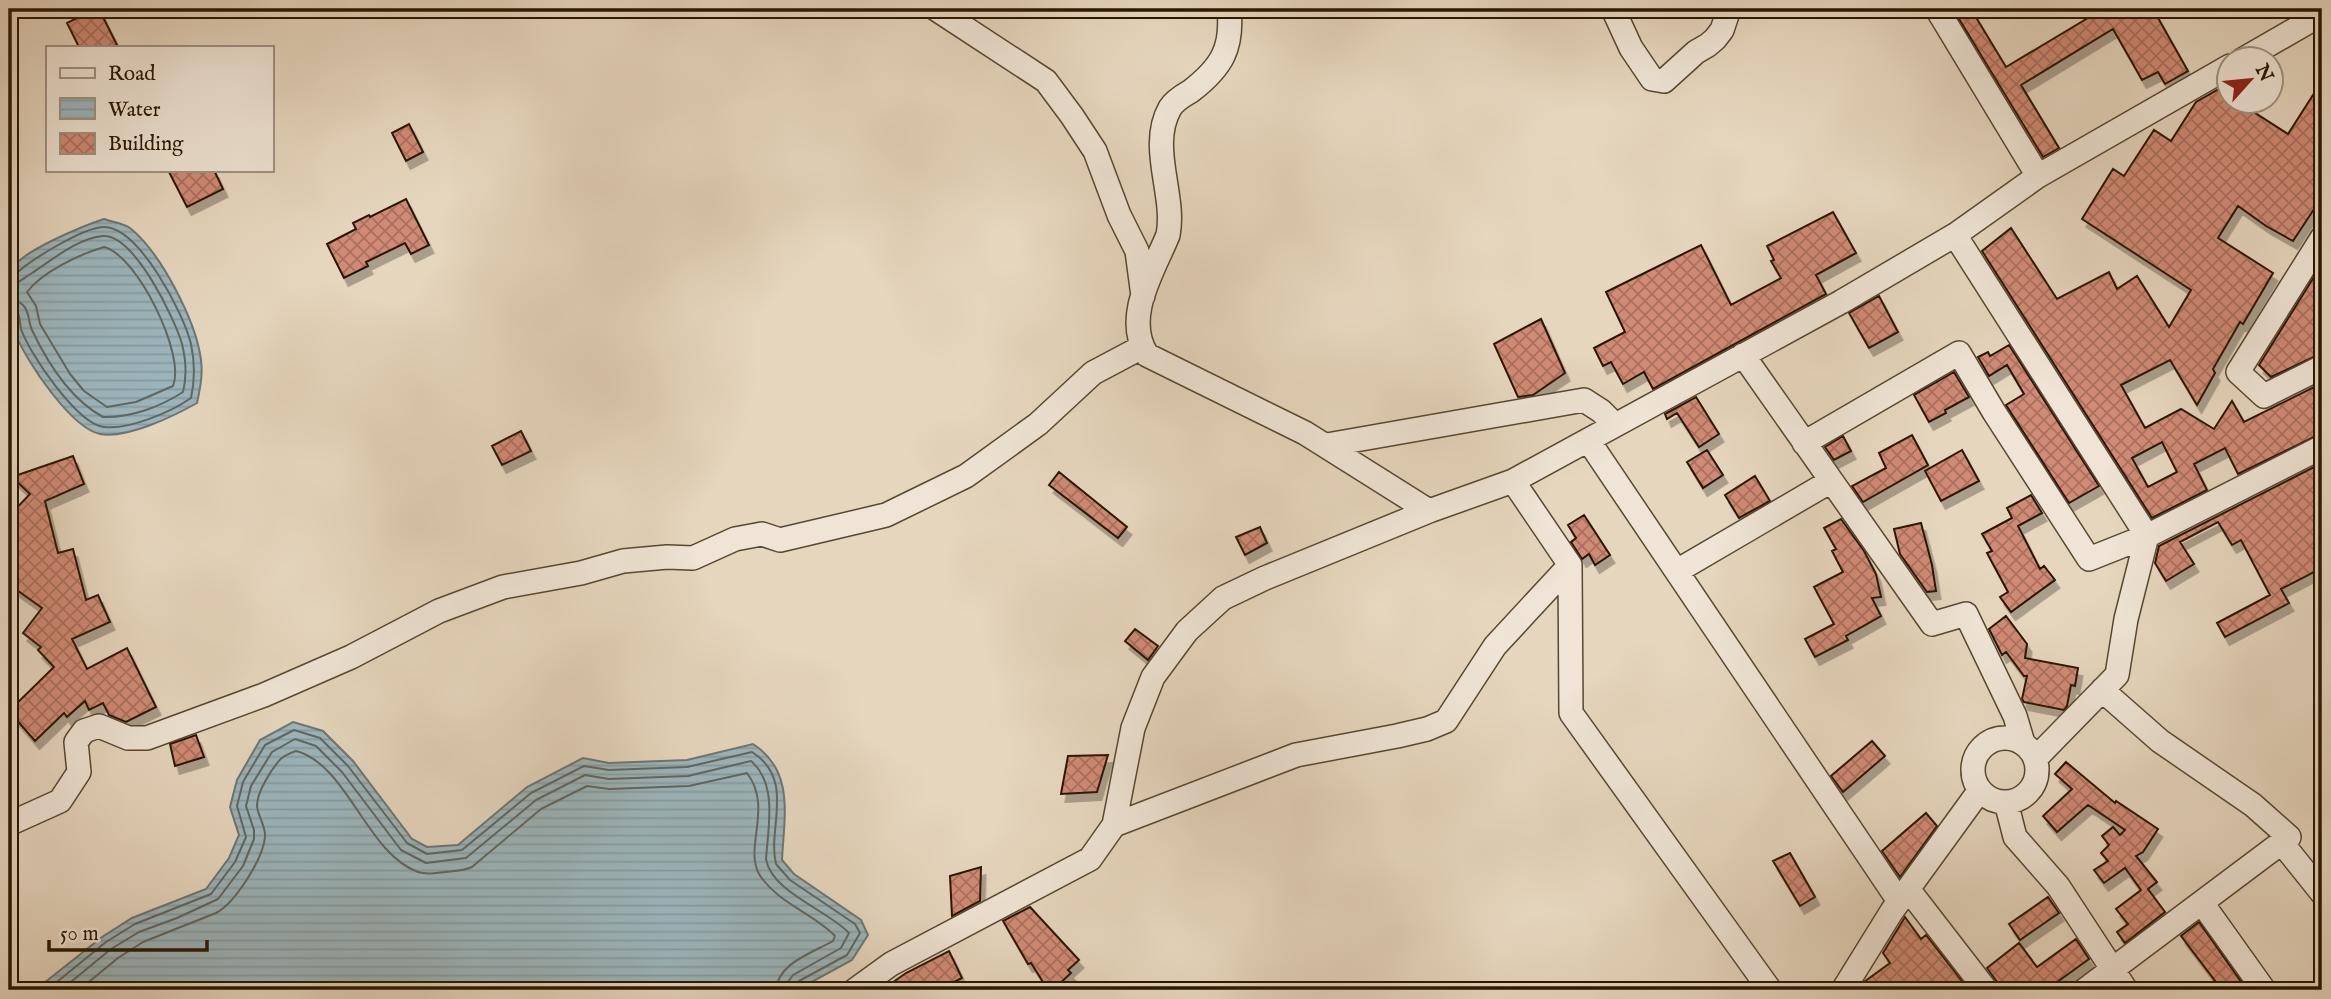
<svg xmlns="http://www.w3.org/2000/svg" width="2331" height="999" viewBox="0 0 2331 999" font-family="'IM FELL English',serif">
<defs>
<pattern id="water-rules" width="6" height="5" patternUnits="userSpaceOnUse" patternTransform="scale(1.75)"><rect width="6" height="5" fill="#9cb6bd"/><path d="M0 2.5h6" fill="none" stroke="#869ca1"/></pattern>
<pattern id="building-cross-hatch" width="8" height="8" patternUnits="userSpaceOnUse" patternTransform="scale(1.75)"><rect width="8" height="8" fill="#d18a75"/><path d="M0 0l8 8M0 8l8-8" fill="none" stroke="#aa705e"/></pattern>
<filter id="shadow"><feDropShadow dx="4.5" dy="8" stdDeviation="0" flood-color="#0004"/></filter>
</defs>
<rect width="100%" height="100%" fill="#e6d6be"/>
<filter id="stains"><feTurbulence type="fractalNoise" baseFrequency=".00286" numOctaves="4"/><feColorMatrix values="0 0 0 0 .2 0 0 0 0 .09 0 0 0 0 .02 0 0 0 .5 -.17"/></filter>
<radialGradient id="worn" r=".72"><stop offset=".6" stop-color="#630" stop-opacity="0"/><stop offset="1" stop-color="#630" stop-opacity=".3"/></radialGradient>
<path fill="url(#water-rules)" stroke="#6e7672" stroke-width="2" d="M 104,219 C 112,222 123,223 130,228 C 161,253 196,321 201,360 C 203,375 200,389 197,403 C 174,416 127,439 100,434 C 71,428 26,361 15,333 C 11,321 5,282 11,270 C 21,251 83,226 104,219 Z
M 293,722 L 323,731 L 353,761 L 412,839 L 427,847 L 458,845 L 527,787 L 583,758 L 609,763 L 687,760 L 753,744 C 795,771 784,817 782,860 L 794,874 L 861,920 L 868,935 L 852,960 L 797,990 L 41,990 L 39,987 L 102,937 L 132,918 L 206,889 L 229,858 L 239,835 L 230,807 L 237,780 L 260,740 Z"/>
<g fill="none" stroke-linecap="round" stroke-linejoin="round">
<path stroke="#626660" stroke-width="2" d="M 104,247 C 137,255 186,355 173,386 L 136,402 L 107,407 L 84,391 L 70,374 L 40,324 L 36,306 L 27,292 C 42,272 80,254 104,247 Z
M 9,276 L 15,275 C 28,261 84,227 104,227 C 139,227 184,314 191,344 C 195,363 195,380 191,398 C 171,412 129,430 104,427 C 77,424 29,353 21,329 C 20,324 20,318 18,313 L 9,308
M 9,285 C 19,284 23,278 32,273 C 52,260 78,238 103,236 C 134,234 175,319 182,344 C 186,360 187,376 183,392 C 160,407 130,418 103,417 C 70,399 48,364 32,330 C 28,322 30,312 23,305 C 19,301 15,300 9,299
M 47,990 L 106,942 L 135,924 L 211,894 L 235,862 L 246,837 L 237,806 L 243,782 L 265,745 L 294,730 L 320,738 L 348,766 L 407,843 L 427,854 L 462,850 L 531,793 L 584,766 L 609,770 L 687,767 L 752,752 C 796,780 767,828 776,864 L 790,880 L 855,924 L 860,933 L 847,955 L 799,981 L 796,990
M 61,990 L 111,949 L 139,932 L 177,918 L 218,899 L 243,866 L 254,839 L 254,830 L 246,806 L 251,786 L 272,752 L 295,739 L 316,746 L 342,772 L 401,850 L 426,863 L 466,858 L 536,800 L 585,775 L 609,779 L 688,776 L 751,761 C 778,784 768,828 766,859 C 771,892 829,911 849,933 L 841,948 L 793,975 L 788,982 L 787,990
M 79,990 L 118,958 L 143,942 L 216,913 C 235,903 263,859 265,837 C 266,826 258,817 257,806 C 257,792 270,772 278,762 C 282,756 290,753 296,751 C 347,764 367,854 418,872 C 427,875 436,873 445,872 C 455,871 463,871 472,867 L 541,809 L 587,786 L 609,789 L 689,786 L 747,773 C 773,807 744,847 759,874 C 777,903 813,913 835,936 L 833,941 C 812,953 778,963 776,990"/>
</g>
<path fill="url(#building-cross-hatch)" stroke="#291702" stroke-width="2" fill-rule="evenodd" filter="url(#shadow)" d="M 95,9 L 99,9 L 118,47 L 79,47 L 67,23 Z
M 1953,9 L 1971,9 L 2006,67 L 2103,9 L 2153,9 L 2188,71 L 2165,84 L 2158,72 L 2142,80 L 2113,29 L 2021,85 L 2059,148 L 2043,157 Z
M 2322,81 L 2322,197 L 2293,241 L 2266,226 L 2238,206 L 2218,238 L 2273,273 L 2243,324 L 2240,322 L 2213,369 L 2215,373 L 2197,405 L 2170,360 L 2121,385 L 2145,428 L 2181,409 L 2214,429 L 2232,401 L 2244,422 L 2322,383 L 2322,433 L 2238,474 L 2225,448 L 2194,464 L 2207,490 L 2152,518 L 1982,251 L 2011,228 L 2057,299 L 2109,272 L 2117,289 L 2137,276 L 2169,327 L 2191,290 L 2082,219 L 2113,169 L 2124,176 L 2154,130 L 2171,141 L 2196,102 L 2219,89 L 2230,96 L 2230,102 L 2238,102 L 2288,134 ZM 2162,442 L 2177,472 L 2148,487 L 2132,458 Z
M 409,124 L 423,152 L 406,161 L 392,133 Z
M 168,170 L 214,170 L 223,189 L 187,207 Z
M 406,199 L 429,245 L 411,254 L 405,243 L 366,262 L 368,266 L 344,278 L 327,244 L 356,229 L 353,223 L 369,215 L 370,217 Z
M 1833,212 L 1856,253 L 1816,275 L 1826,294 L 1653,389 L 1644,372 L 1623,384 L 1611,362 L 1603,366 L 1594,348 L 1625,332 L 1606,292 L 1701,245 L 1731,305 L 1781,278 L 1771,261 L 1774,260 L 1767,246 Z
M 2322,264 L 2322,353 L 2271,377 L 2259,365 Z
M 1879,296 L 1898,332 L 1869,348 L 1849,313 Z
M 1541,319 L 1565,373 L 1533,395 L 1518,397 L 1494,344 Z
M 2009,345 L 2099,486 L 2069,503 L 2006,405 L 2024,394 L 2007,365 L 1989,376 L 1978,357 L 1988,352 L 1990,356 Z
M 1954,372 L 1969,397 L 1945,410 L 1946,413 L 1929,422 L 1914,395 Z
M 1696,397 L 1719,434 L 1699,447 L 1677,413 L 1667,419 L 1665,414 Z
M 521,431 L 531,451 L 502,465 L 492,446 Z
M 1912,435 L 1928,465 L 1863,502 L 1852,486 L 1886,468 L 1879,453 Z
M 1843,436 L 1851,451 L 1834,460 L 1825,447 Z
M 1707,450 L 1723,475 L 1703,488 L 1687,462 Z
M 1962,450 L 1979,481 L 1941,501 L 1925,471 Z
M 73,456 L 84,484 L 45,501 L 58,553 L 73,549 L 86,600 L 98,595 L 110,622 L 72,639 L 87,669 L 127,648 L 156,707 L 126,722 L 109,715 L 103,703 L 89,710 L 85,701 L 67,717 L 64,713 L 35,741 L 9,711 L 54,667 L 38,650 L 41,647 L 23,633 L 42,608 L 14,588 L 18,583 L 9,575 L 9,516 L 30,494 L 12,477 Z
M 2322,463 L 2322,568 L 2281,589 L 2289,603 L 2225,637 L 2217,623 L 2270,595 L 2241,540 L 2232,545 L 2218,522 L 2180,542 L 2194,564 L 2166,581 L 2155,563 L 2159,546 Z
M 1059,472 L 1127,527 L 1118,538 L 1049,485 Z
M 1755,476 L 1770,501 L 1739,518 L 1725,495 Z
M 2031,495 L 2042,513 L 2018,526 L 2040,569 L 2044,566 L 2055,580 L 2011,612 L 2000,597 L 2008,592 L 1987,553 L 1992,551 L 1982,534 L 2012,518 L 2007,508 Z
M 1584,515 L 1610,555 L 1595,565 L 1589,554 L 1582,559 L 1571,542 L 1576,538 L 1568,525 Z
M 1841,519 L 1864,551 L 1876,574 L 1881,597 L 1872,598 L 1881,616 L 1846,636 L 1848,640 L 1815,657 L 1805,639 L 1834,624 L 1814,587 L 1843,572 L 1832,551 L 1836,549 L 1824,528 Z
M 1921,523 L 1932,565 L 1936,591 L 1927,592 L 1900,554 L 1894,529 Z
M 1260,527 L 1267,543 L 1245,555 L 1236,537 Z
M 2006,616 L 2027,644 L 2025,658 L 2078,668 L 2075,686 L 2071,685 L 2067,706 L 2064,710 L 2024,702 L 2022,699 L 2027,676 L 2024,676 L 2006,652 L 2002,655 L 1989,629 Z
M 1135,629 L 1158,646 L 1148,660 L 1125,641 Z
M 196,735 L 204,757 L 175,766 L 170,744 Z
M 1872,741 L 1885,756 L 1843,792 L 1831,776 Z
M 1108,755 L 1097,792 L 1061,794 L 1068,756 Z
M 2066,762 L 2115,803 L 2116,801 L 2158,829 L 2143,852 L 2136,856 L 2157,882 L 2148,889 L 2165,912 L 2125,943 L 2117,932 L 2128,924 L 2116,909 L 2141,890 L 2125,868 L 2104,883 L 2094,870 L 2108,861 L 2101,853 L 2109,845 L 2102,836 L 2113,827 L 2120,835 L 2125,830 L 2088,805 L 2057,832 L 2043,816 L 2072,789 L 2055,774 Z
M 1926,813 L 1937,826 L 1900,877 L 1882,851 Z
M 1790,853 L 1815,897 L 1800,906 L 1773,861 Z
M 981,867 L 980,901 L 952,916 L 950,876 Z
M 2048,897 L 2059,913 L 2020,940 L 2009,924 Z
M 1030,907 L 1079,960 L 1068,970 L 1071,973 L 1053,990 L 1048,990 L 1031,963 L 1028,964 L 1003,921 Z
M 1905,917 L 1921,939 L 1926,935 L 1969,990 L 1859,990 L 1864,982 L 1890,963 L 1883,953 Z
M 2199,922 L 2247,990 L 2222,990 L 2181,936 Z
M 2076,939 L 2089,959 L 2046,990 L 2000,990 L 1997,982 L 1987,968 L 2019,943 L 2037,967 Z
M 949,951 L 962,978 L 938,990 L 882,990 L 906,973 Z"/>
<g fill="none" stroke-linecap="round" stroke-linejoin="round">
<defs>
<path id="minor" d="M 936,9 L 1046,81 L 1072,116 L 1095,151 L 1119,215 L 1137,251 L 1143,296
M 1229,9 C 1233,48 1222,67 1191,91 C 1184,95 1174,101 1170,108 C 1148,147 1176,195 1168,235 C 1153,272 1123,317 1147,355 L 1305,433 L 1429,511 L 1513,481 L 1841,302 L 1955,235 L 2038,176 L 1937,9
M 1613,9 L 1631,48 L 1652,79 L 1664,81 L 1696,52 L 1708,45 L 1715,39 L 1722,30 L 1729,9
M 2242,60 L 2322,14
M 2038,176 L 2230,66
M 1955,235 L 2147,536 L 2126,619 L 2117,675 L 2035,759
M 2322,238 L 2238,372 L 2264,396 L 2322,367
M 1743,355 L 1932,624 L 1966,614 L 2015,716 L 2023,743
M 1588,440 L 1899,901
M 1804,443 L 1959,353 L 1994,412 L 2089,559 L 2147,536 L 2322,447
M 1327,445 L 1584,400 L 1601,411 L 1615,425
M 1513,481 L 1570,565 L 1571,713 L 1770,990
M 1677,571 L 1831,481
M1973 770a32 32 0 1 1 64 0a32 32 0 1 1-64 0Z
M 2006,802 L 2015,837 L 2058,886 L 2126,990
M 9,824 L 60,801 L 79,772 L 76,742 L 84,731 L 99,726 L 128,738 L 147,738 L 264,695 L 351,657 L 439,611 L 503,587 L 581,573 L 623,561 L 667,557 L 693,558 L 735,539 L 762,534 L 780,540 L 886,515 L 966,476 L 1038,424 L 1093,373 L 1142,347
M 1114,825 L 1296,755 L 1397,736 L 1427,729 L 1446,721 L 1495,646 L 1570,565
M 2282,843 L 2322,893
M 1908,889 L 1986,990
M 2202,903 L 2264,990
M 855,990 L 891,964 L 1090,859 L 1114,825 L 1133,728 L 1153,677 L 1187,631 L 1223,598 L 1265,578 L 1429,511
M 1843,990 L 1892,911 L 1980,790
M 2085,990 L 2289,837 L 2253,805 L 2160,741 L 2102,690"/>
</defs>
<use href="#minor" stroke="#584731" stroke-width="26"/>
<use href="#minor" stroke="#efe4d5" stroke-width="23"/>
</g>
<rect width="2331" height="999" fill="none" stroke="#e6d6be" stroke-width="35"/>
<rect x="10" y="10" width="2310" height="978" fill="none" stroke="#291702" stroke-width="3.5"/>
<rect x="18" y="18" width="2296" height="964" fill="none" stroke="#291702" stroke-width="2"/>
<rect x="46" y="46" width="228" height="126" fill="#efe4d5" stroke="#a09281" stroke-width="2"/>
<rect x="60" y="68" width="35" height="10" fill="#efe4d5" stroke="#a09281" stroke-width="2"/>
<text x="108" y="80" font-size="21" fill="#291702">Road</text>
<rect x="60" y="98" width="35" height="21" fill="url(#water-rules)" stroke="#a09281" stroke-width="2"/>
<text x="108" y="116" font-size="21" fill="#291702">Water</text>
<rect x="60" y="133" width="35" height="21" fill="url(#building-cross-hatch)" stroke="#a09281" stroke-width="2"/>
<text x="108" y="150" font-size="21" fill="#291702">Building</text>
<g transform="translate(2250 80) rotate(63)"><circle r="33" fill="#efe4d5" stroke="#a09281" stroke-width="2"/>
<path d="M0-5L12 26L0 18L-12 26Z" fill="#8f2418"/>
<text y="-10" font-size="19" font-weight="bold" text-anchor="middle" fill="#291702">N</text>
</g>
<path d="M49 940v10h158v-10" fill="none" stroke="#291702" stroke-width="3.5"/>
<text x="60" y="940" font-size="21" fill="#291702" stroke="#efe4d5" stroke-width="5" paint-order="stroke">50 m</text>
<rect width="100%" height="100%" filter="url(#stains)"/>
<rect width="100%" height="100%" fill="url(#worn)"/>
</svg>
